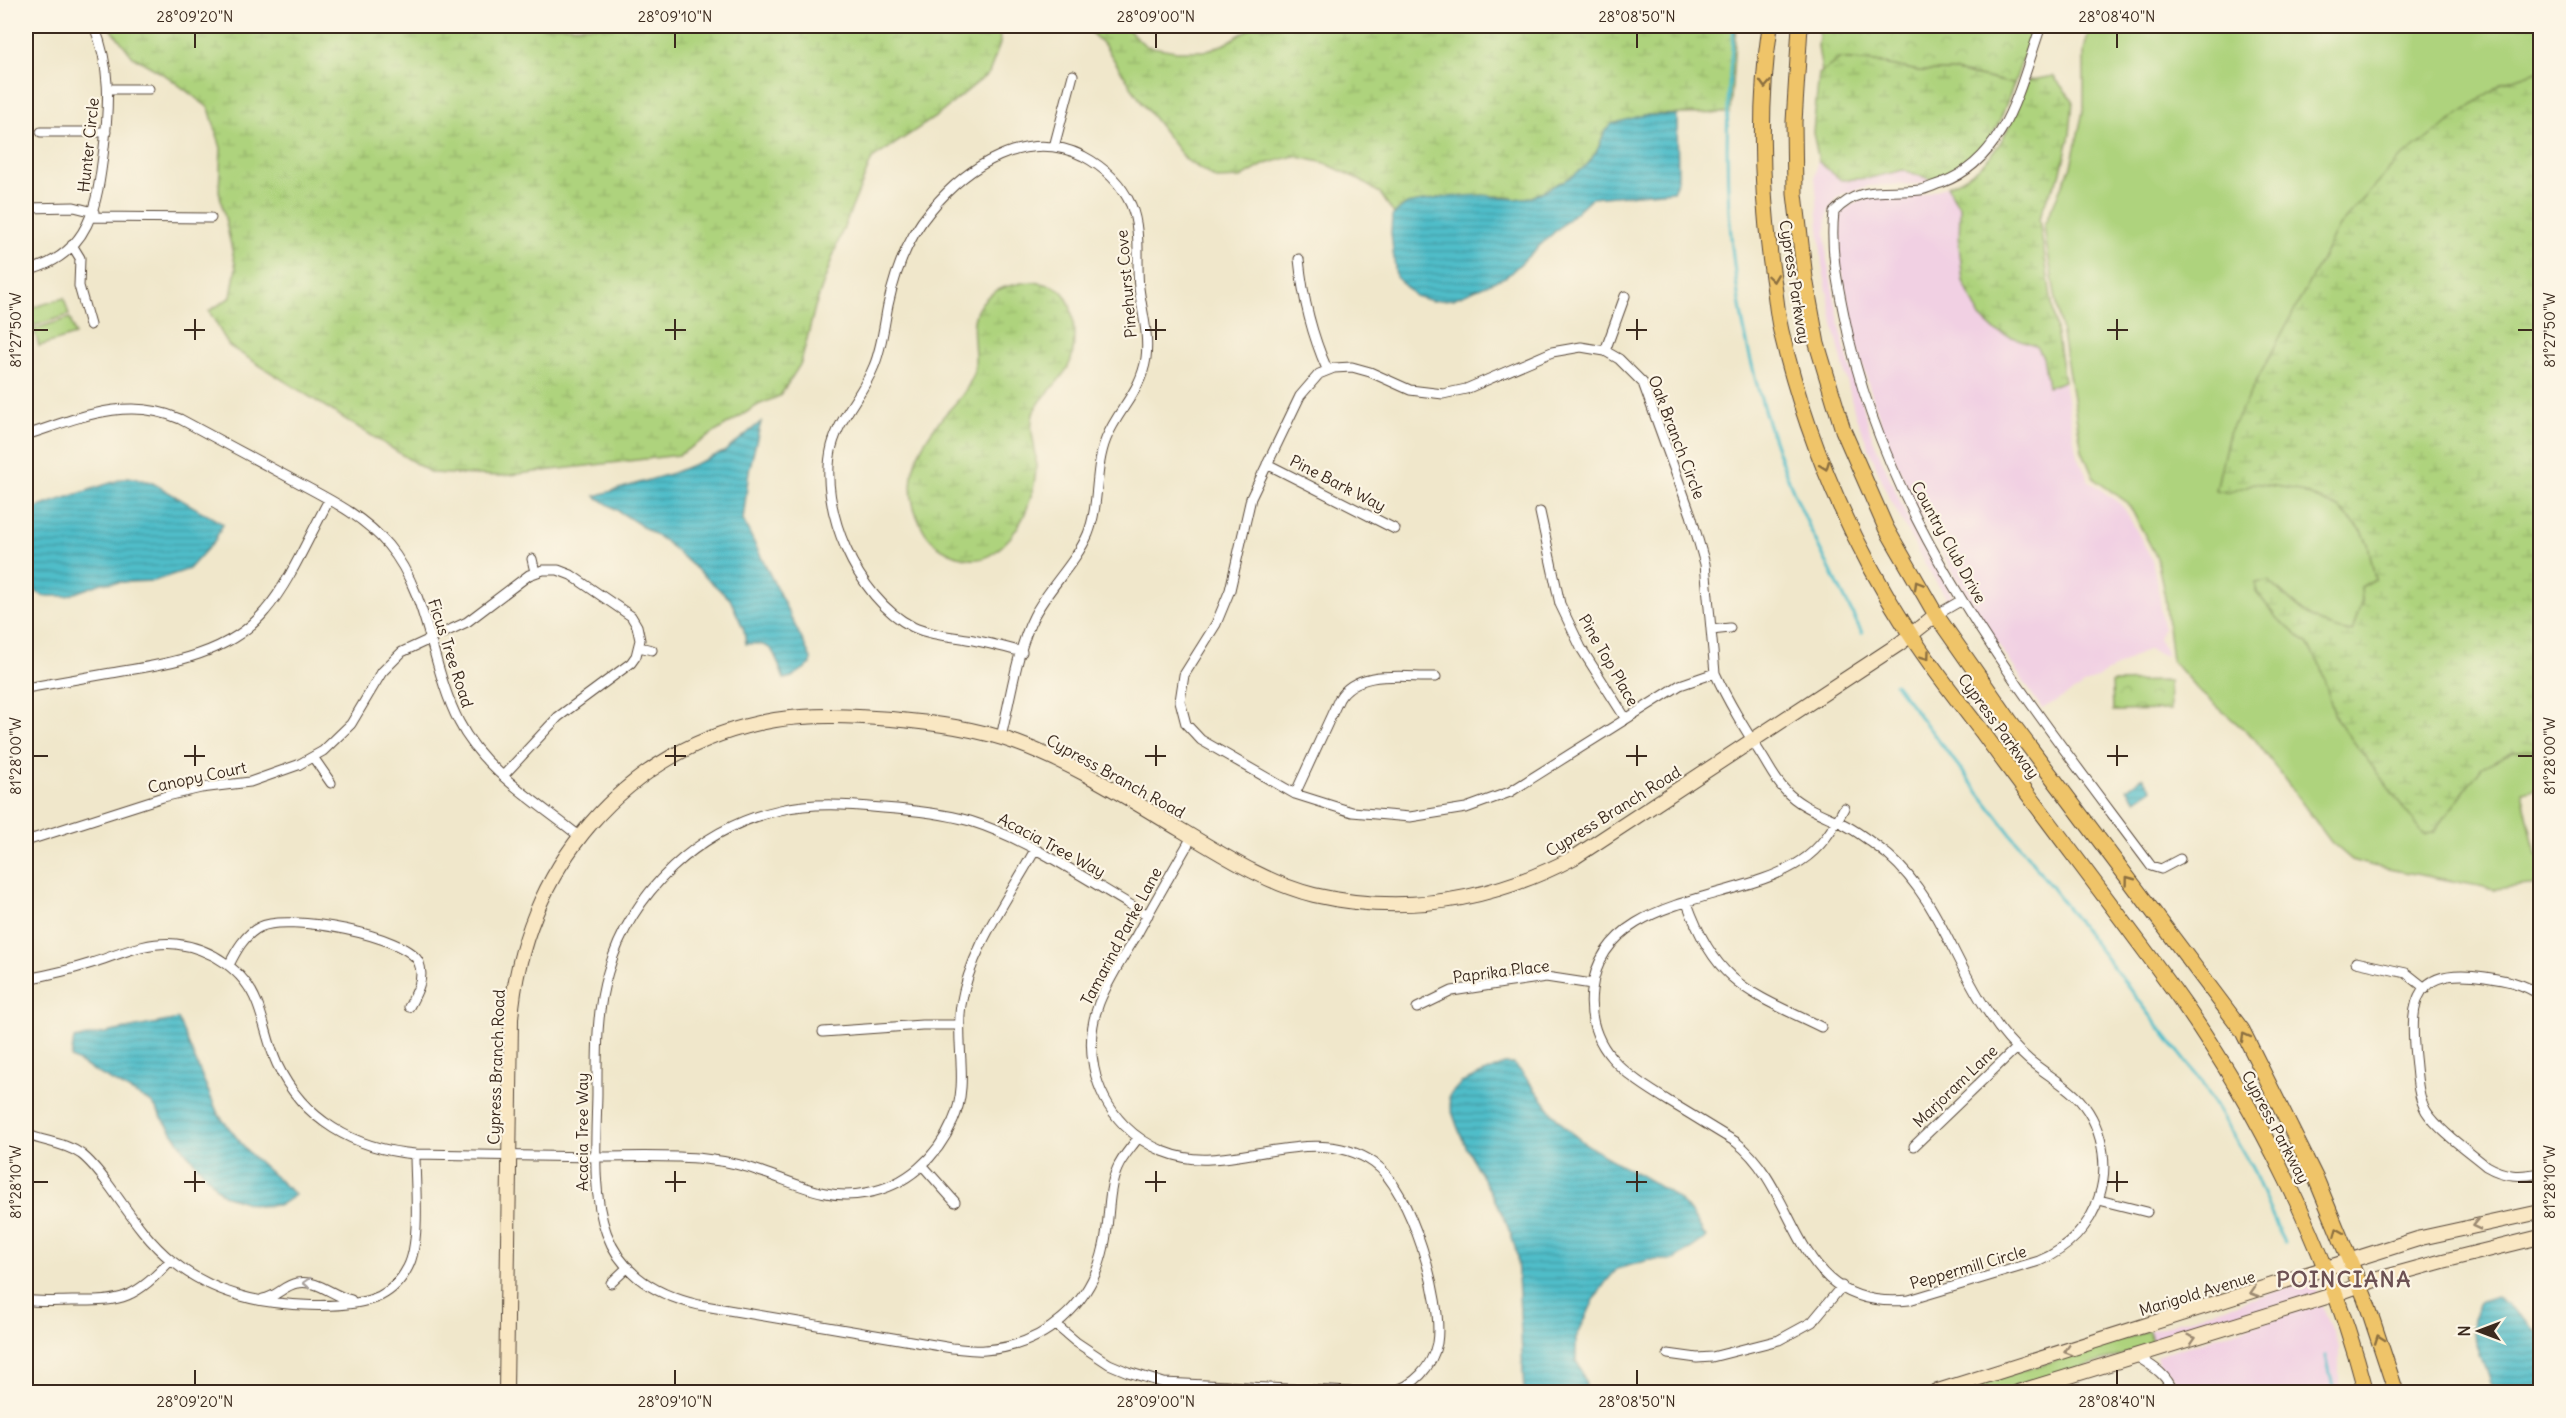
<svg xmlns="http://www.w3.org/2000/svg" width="2566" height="1418" viewBox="0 0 2566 1418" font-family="Delius,sans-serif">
<defs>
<pattern id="wetland-marsh" width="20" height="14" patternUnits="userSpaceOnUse" patternTransform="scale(1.5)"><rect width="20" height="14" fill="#aed37d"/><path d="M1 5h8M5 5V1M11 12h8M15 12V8" fill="none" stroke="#97b56c"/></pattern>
<pattern id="park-crowns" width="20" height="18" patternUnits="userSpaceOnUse" patternTransform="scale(1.5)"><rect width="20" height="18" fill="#aed37d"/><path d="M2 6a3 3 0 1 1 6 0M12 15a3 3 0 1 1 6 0" fill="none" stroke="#97b56c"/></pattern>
<pattern id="water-rules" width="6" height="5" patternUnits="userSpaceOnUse" patternTransform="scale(1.5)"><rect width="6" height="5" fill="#50bdc9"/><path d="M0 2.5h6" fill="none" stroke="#449aa3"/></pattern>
</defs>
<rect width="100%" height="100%" fill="#fcf5e5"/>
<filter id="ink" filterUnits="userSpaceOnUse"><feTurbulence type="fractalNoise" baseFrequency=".0167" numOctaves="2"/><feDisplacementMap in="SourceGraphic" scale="12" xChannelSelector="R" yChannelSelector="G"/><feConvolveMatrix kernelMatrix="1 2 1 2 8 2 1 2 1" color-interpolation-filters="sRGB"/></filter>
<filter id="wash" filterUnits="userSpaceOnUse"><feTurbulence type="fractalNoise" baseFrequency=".008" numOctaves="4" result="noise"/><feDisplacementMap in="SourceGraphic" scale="24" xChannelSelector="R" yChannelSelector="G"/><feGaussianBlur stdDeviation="1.35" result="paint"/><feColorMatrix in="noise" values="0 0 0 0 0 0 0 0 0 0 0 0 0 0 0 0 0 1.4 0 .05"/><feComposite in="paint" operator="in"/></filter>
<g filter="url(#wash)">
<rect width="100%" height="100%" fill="#f0e7cb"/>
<path fill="#f1d0e3" d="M 1818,156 L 1819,162 L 1870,178 L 1903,170 L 1933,180 L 1920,184 L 1869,186 L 1843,194 L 1836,199 L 1828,212 L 1826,231 L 1827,260 L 1845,350 L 1873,439 L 1906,514 L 1954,598 L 1949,602 L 1924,563 L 1887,493 L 1855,414 L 1834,328 L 1822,264 L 1815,177 Z
M 1947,186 L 1960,208 L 1959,245 L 1963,281 L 2018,337 L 2035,345 L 2043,357 L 2048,386 L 2064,381 L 2076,451 L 2089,481 L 2123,506 L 2152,559 L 2160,599 L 2163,629 L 2158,639 L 2165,649 L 2166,656 L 2148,649 L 2042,709 L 1970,602 L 1917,510 L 1885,436 L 1857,348 L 1839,258 L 1840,214 L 1848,206 L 1870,197 L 1922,195 Z
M 2312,1280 L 2318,1294 L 2153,1345 L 2149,1331 Z
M 2322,1304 L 2339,1347 L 2339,1392 L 2180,1392 L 2176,1380 L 2167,1370 L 2158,1363 L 2156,1356 Z"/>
<path fill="#aed37d" stroke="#747e4e" stroke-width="1.5" d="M 2090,26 L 2540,26 L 2540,788 L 2522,792 L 2536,855 L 2540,858 L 2540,886 L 2537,884 L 2495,889 L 2373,866 L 2352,860 L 2331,842 L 2254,738 L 2200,692 L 2172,661 L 2165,598 L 2157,558 L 2128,503 L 2094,479 L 2082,450 L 2046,242 L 2044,225 L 2071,166 L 2084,107 L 2084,50 Z
M 64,298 L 69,315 L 33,326 L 28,309 Z
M 70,318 L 75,335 L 39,346 L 34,329 Z
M 2149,1331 L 2153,1345 L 2137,1350 L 2135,1349 L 2132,1352 L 1999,1392 L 1954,1392 Z"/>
<path fill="url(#wetland-marsh)" stroke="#747e4e" stroke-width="1.5" d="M 109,26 L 999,26 L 1000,44 L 989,73 L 937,116 L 872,159 L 839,239 L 815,307 L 801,363 L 780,396 L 758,405 L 679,455 L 501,476 L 431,473 L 229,346 L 209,311 L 231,297 L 236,268 L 219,191 L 221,148 L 209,108 L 168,77 L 132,56 Z
M 1084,26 L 1124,26 L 1146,46 L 1176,51 L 1204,51 L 1225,44 L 1254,26 L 1542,26 L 1560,30 L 1594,30 L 1619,26 L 1736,26 L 1730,113 L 1644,115 L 1605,131 L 1597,151 L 1587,165 L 1572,177 L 1532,197 L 1514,199 L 1499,196 L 1445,197 L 1407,204 L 1394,214 L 1380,193 L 1358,179 L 1325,163 L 1294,156 L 1265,164 L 1241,178 L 1216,179 L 1186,160 L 1142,103 L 1105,46 Z
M 1839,59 L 1875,62 L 1919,71 L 1956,71 L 2014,84 L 1999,123 L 1985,147 L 1958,171 L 1933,180 L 1903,170 L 1870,178 L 1841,180 L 1819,162 L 1813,132 L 1819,74 Z
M 2540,70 L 2540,750 L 2514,751 L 2482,767 L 2434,832 L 2424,835 L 2335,717 L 2320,665 L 2307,644 L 2275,616 L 2256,591 L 2256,583 L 2269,581 C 2296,606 2315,627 2352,632 L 2362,600 L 2361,587 L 2375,579 L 2368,544 L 2362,531 L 2339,508 L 2294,489 L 2254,483 L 2229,493 L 2216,490 L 2229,433 L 2339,226 L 2398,160 L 2502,83 Z
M 2053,76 L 2073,100 L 2070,135 L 2060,176 L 2048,195 L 2039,219 L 2064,381 L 2048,387 L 2043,357 L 2035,345 L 1995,331 L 1980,317 L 1963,281 L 1959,245 L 1960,208 L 1947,186 C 1996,168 2011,126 2027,81 Z
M 1034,282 C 1045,284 1056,285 1063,293 C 1076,307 1077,351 1068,367 C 1060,383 1037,400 1033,414 C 1029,431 1035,443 1036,459 C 1037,489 1025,525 1003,545 C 995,553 984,561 971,559 C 950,556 930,545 921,525 C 900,484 915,450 942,418 C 954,404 965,395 972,378 C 981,355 966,328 979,307 C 990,288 1014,283 1034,282 Z"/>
<path fill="url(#park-crowns)" stroke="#747e4e" stroke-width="1.5" d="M 1820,26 L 2034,26 L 2014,84 L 1956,71 L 1919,71 L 1875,62 L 1839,59 L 1822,72 L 1818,47 Z
M 2169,681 L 2170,710 L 2113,711 L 2112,682 Z"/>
<path fill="url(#water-rules)" stroke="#467474" stroke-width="1.5" d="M 1542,26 L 1619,26 C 1592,31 1568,33 1542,26 Z
M 1644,115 L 1677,115 L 1678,180 L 1673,191 L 1591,198 L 1507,276 L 1453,299 L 1432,301 L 1415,296 L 1396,277 L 1391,233 L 1392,216 L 1407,204 L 1445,197 L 1483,195 L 1514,199 L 1532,197 L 1571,177 L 1587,165 L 1597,151 L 1605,131 L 1612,124 Z
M 761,422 L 749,471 L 743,520 L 811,658 L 811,664 L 792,677 L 784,679 C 774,655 777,642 746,644 L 744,630 L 730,599 L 665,541 L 595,496 L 673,473 L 724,452 Z
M 128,477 L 151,482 L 223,524 L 215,540 L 189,569 L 154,581 L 102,583 L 67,596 L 44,596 L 36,592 L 26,550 L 26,511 Z
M 2143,777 L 2152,789 L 2136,800 L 2127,789 Z
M 178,1019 L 218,1114 L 249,1153 L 295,1195 L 280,1205 L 258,1206 L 223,1195 L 186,1152 L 152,1103 L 71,1058 L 74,1039 Z
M 1504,1064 L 1514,1064 C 1536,1086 1549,1114 1573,1134 C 1605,1161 1648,1175 1679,1200 C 1691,1210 1698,1225 1706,1238 L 1674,1260 L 1649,1260 L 1617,1269 L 1605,1283 L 1594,1300 L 1576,1338 L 1576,1361 L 1581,1369 L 1588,1392 L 1524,1392 L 1517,1256 C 1507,1208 1472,1169 1456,1123 C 1453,1113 1449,1107 1449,1096 L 1461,1083 Z
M 2497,1296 L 2540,1334 L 2540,1392 L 2493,1392 L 2472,1330 L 2473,1318 L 2481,1301 Z"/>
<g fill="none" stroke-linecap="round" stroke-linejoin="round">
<path stroke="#50bdc9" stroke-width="3" d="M 1734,26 C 1718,172 1729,321 1781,460 C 1803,520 1834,576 1862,633
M 1895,684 L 2201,1081 L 2252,1168 L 2284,1243
M 2326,1355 L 2334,1392"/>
</g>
</g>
<g filter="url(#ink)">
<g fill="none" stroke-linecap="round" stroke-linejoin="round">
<defs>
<path id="street" d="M 2041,26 C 2020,85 2007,159 1941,183 C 1934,185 1927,189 1920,190 C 1885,194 1860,184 1834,212 C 1830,248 1837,281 1844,315 C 1885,526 2026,698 2151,866 L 2161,869 L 2180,859
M 109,89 L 149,89
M 41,132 L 106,132
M 1054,147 L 1073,75
M 26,208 L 74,207 L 94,212
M 91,217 L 211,218
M 72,245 L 80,258 L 79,286 L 90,325
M 1299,259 C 1303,299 1311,333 1327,369
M 26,271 C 91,255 97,205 104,148 C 109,105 111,67 94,26
M 1605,351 L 1625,296
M 26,435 C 76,419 127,395 180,419 C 216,438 252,458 288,477 C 324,497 361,513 388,545 C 430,595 430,666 459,722 C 484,771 537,802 579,836
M 1267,464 L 1395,529
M 1540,512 L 1560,604 L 1581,648 L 1626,719
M 532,559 L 535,572
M 1936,615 L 1962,600
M 1711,630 L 1730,628
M 639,647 L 652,650
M 1715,673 L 1705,564 L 1691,515 L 1643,383 L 1619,359 L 1605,351 L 1581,347 L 1552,352 L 1466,389 L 1443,394 L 1410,390 L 1370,372 L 1352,367 L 1334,368 L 1319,374 L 1300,396 L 1251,498 L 1230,590 L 1216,624 L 1184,675 L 1180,701 L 1186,724 L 1201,740 L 1295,794 L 1352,812 L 1410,817 L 1466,808 L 1510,792 L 1680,685 L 1715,673 C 1728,702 1745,729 1762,756 C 1769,767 1775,780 1785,790 C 1800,807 1823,814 1843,824 C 1859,832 1874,844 1888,855 C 1938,898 1954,963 1990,1015 C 2001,1032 2014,1047 2029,1060 C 2042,1071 2056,1079 2069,1090 C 2100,1115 2111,1160 2099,1197 C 2090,1227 2067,1249 2039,1261 L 1909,1300 C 1791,1312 1803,1194 1736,1142 C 1714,1129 1692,1115 1670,1102 C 1626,1075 1585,1049 1592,990 C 1603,892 1737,904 1801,861 C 1821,848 1833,829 1844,808
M 26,688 C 54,683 83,678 111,673 C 165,664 228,656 265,611 C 290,582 310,534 329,500
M 1001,737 C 1010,701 1017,649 1034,616 C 1049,587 1075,564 1088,534 C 1100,504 1094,469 1106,439 C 1118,409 1141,392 1146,358 C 1149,334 1142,312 1139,288 C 1136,261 1142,232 1131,205 C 1121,183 1104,167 1083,156 C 1026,128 967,166 931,210 C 909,236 895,272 888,305 C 884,325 882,347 874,366 C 863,394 840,416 832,446 C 817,506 857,599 913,627 C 930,635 949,636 967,639 C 986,642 1004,647 1022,652
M 313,757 L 331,783
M 1295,794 L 1339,699 C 1357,668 1405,678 1436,677
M 1192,837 C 1173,870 1154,903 1136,936 C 1123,957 1108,980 1099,1003 C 1083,1045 1093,1093 1124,1125 C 1147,1148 1178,1161 1210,1159 C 1264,1157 1325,1129 1374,1163 C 1410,1188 1444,1301 1437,1343 C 1432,1367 1414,1387 1390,1392
M 26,841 L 163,797 L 201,788 L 250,782 L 298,765 L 323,751 L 351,724 L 382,672 L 402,652 L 467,622 L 529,575 L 543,570 L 558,570 L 571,575 L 631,616 L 637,626 L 640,640 L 636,656 L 631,663 L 558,717 L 503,776
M 1687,903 C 1716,984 1749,992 1821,1027
M 2356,962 L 2406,973 L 2425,988
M 229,965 C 236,951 245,934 260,927 C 286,913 408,935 419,963 C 425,979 416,994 409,1007
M 26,979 C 48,975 70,970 92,963 C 120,954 147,941 176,944 C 211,948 244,970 257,1003 C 265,1023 268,1044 277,1064 C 303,1120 355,1149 415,1154 C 475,1155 536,1156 596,1157 C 632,1157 669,1155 705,1159 C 724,1161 744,1165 762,1172 C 798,1184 827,1201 866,1193 C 906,1186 937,1158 953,1121 C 970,1084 955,1044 961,1005 C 970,949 1008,899 1035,850
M 2540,995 C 2523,983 2505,980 2485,977 C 2416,966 2409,998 2415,1057 C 2417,1074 2417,1095 2426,1111 C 2438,1130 2468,1151 2486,1166 C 2505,1177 2520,1177 2540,1173
M 1417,1008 L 1452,991 L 1504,983 L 1546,977 L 1592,984
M 823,1032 L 922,1025 L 959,1025
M 26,1134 C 43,1142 64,1142 81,1154 C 93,1163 102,1176 111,1188 C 129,1213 147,1241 172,1261 C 192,1277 216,1289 241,1296 C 274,1306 348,1311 380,1296 C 392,1290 402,1279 408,1267 C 421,1242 415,1184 415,1154
M 1138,1138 C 1131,1148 1122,1157 1117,1169 C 1107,1192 1110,1221 1104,1246 C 1092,1304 1045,1346 985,1350 C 974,1351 963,1349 952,1348 L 699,1305 C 583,1278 595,1189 597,1094 C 597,1053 596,1011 608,972 C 631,892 699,828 780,810 C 814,802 849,805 883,808 C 912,810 942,813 970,821 C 1031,840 1091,883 1148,915
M 1914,1146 L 2016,1048
M 923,1166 L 955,1202
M 2099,1200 L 2147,1212
M 611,1283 L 628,1267
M 263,1299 C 277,1297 284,1285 297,1283 C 318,1279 332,1296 351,1300
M 26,1300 C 41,1303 57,1301 72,1301 C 124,1302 135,1298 171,1260
M 1056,1325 L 1076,1342 L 1109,1364 L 1128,1372 L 1164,1383 L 1350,1392
M 1668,1354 L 1697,1358 L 1712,1357 L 1779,1340 L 1812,1322 L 1842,1286
M 2136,1356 C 2152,1366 2167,1374 2173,1392"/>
<path id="secondary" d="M 506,1392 L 511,1019 C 522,870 626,745 775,720 C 814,714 852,716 891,719 C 934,723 976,728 1017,743 C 1075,764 1129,799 1181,830 C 1223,855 1266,883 1314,895 C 1406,916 1492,901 1575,857 L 1899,644 L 1936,615
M 1935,1392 L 2421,1238 L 2540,1212
M 2018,1392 L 2336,1294 L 2378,1279 L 2443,1261 L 2540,1237"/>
<path id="primary" d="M 1770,26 C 1758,109 1761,195 1773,278 C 1776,296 1777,314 1781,331 C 1806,438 1851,542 1910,634 C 1932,668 1958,701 1983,733 C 2045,818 2109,901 2171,986 C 2257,1105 2329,1250 2366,1392
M 1800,26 L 1794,122 L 1795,194 L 1805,278 L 1817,344 L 1843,430 L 1886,528 L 1936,615 L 2010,721 L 2242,1030 L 2317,1181 L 2365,1298 L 2396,1392"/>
</defs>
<use href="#street" stroke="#564638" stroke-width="11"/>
<use href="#secondary" stroke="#564638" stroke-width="16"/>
<use href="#primary" stroke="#564638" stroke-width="17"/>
<use href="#street" stroke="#fff" stroke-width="9"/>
<use href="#secondary" stroke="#f9e7c3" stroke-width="14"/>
<use href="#primary" stroke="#efc469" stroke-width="15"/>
</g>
<defs><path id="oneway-chevron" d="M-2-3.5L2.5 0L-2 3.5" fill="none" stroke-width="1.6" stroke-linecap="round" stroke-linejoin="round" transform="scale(1.5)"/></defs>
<g stroke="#8c6f40">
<use href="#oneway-chevron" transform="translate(1765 84) rotate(93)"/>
<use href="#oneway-chevron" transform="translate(1773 278) rotate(82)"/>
<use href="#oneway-chevron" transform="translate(1825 466) rotate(69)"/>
<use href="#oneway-chevron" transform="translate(1918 585) rotate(-120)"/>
<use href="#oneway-chevron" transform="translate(1926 656) rotate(54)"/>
<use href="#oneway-chevron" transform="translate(2129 880) rotate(-127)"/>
<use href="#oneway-chevron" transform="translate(2245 1037) rotate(-119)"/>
<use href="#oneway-chevron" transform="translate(2338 1232) rotate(-112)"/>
<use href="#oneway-chevron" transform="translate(2379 1339) rotate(-110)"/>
</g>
<g stroke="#9a8870">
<use href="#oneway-chevron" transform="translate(2476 1225) rotate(167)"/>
<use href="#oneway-chevron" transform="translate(2254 1292) rotate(163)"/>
<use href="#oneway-chevron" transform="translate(2192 1339) rotate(-17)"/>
<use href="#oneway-chevron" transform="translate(2068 1351) rotate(163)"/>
</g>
<use stroke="#a79f9a" href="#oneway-chevron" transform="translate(307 1283) rotate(-177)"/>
</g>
<path fill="none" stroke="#3b2a1e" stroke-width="2" d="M 195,33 L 195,48M 675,33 L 675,48M 1156,33 L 1156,48M 1637,33 L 1637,48M 2117,33 L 2117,48M 195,319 L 195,340M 675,319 L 675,340M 1156,319 L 1156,340M 1637,319 L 1637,340M 2117,319 L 2117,340M 33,330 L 48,330M 184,330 L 205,330M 665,330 L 686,330M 1145,330 L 1166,330M 1626,330 L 1647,330M 2107,330 L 2128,330M 2518,330 L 2533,330M 195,745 L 195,766M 675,745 L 675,766M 1156,745 L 1156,766M 1637,745 L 1637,766M 2117,745 L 2117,766M 33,756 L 48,756M 184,756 L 205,756M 665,756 L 686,756M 1145,756 L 1166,756M 1626,756 L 1647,756M 2107,756 L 2128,756M 2518,756 L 2533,756M 195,1171 L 195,1192M 675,1171 L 675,1192M 1156,1171 L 1156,1192M 1637,1171 L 1637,1192M 2117,1171 L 2117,1192M 33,1182 L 48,1182M 184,1182 L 205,1182M 665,1182 L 686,1182M 1145,1182 L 1166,1182M 1626,1182 L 1647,1182M 2107,1182 L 2128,1182M 2518,1182 L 2533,1182M 195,1370 L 195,1385M 675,1370 L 675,1385M 1156,1370 L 1156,1385M 1637,1370 L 1637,1385M 2117,1370 L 2117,1385"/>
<g text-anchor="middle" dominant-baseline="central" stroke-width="4.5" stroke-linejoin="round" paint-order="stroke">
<g font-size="16" fill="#3b2a1e" stroke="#fcf5e5">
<text transform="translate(88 145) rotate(-84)">Hunter Circle</text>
<text transform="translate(1795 282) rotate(81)">Cypress Parkway</text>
<text transform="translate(1126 284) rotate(-95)">Pinehurst Cove</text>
<text transform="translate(1677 437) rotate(69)">Oak Branch Circle</text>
<text transform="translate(1338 483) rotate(27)">Pine Bark Way</text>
<text transform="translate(1949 542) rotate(61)">Country Club Drive</text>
<text transform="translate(451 653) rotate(72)">Ficus Tree Road</text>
<text transform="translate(1609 660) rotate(60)">Pine Top Place</text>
<text transform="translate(1999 726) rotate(54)">Cypress Parkway</text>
<text transform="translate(1116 776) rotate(29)">Cypress Branch Road</text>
<text transform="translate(197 777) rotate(-12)">Canopy Court</text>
<text transform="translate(1613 811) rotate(-32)">Cypress Branch Road</text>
<text transform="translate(1052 845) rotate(28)">Acacia Tree Way</text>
<text transform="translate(1121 936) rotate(-62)">Tamarind Parke Lane</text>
<text transform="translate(1501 971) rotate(-7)">Paprika Place</text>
<text transform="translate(496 1067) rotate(-88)">Cypress Branch Road</text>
<text transform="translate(1955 1086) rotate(-44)">Marjoram Lane</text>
<text transform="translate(2276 1127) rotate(62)">Cypress Parkway</text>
<text transform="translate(582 1132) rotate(-90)">Acacia Tree Way</text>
<text transform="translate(1968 1267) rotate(-16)">Peppermill Circle</text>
<text transform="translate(2197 1293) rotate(-17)">Marigold Avenue</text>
</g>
<g font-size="22" font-weight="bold" letter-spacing="1.5" fill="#6d5254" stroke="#fcf5e5">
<text x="2344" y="1279">POINCIANA</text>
</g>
</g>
<rect width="2566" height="1418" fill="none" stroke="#fcf5e5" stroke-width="66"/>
<g transform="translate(2479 1331) rotate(270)" stroke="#fcf5e5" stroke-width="4.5" paint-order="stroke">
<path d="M0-4.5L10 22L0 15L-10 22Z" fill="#3b2a1e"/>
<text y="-9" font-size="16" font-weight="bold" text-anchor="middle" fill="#3b2a1e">N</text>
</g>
<rect x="33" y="33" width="2500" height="1352" fill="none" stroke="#3b2a1e" stroke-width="2"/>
<g font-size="15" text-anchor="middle" fill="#3b2a1e">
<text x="195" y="22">28°09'20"N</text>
<text x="675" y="22">28°09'10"N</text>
<text x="1156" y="22">28°09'00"N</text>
<text x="1637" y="22">28°08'50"N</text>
<text x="2117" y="22">28°08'40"N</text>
<text transform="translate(2550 330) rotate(-90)" y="5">81°27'50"W</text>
<text transform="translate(16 330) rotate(-90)" y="5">81°27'50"W</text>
<text transform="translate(2550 756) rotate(-90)" y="5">81°28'00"W</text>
<text transform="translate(16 756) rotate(-90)" y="5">81°28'00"W</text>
<text transform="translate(2550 1182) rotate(-90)" y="5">81°28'10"W</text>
<text transform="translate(16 1182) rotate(-90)" y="5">81°28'10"W</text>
<text x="195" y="1407">28°09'20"N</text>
<text x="675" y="1407">28°09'10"N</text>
<text x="1156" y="1407">28°09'00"N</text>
<text x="1637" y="1407">28°08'50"N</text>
<text x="2117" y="1407">28°08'40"N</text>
</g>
</svg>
